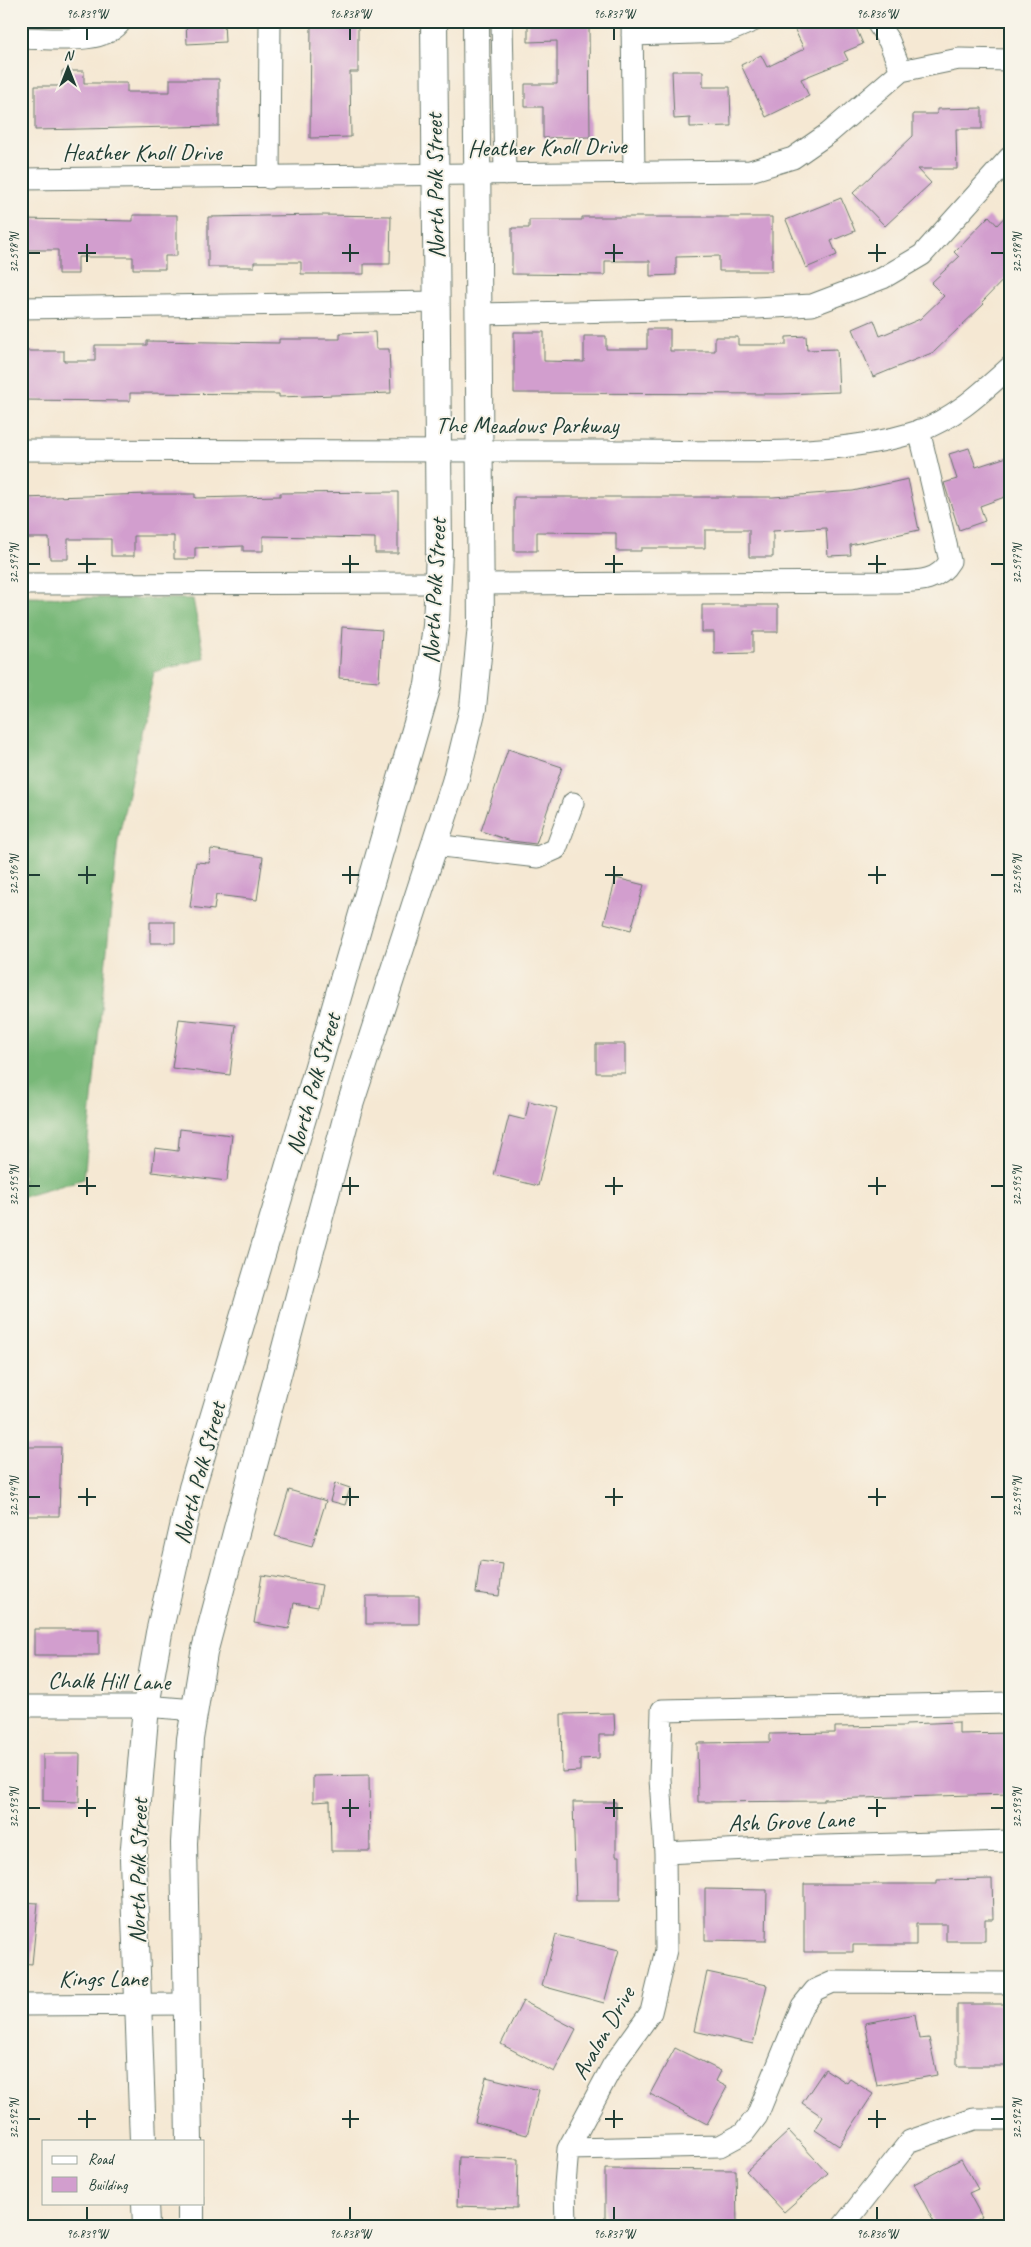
<svg xmlns="http://www.w3.org/2000/svg" width="1031" height="2247" viewBox="0 0 1031 2247" font-family="Caveat,sans-serif">
<rect width="100%" height="100%" fill="#f7f3e8"/>
<filter id="ink" filterUnits="userSpaceOnUse"><feTurbulence type="fractalNoise" baseFrequency=".02" numOctaves="2"/><feDisplacementMap in="SourceGraphic" scale="10" xChannelSelector="R" yChannelSelector="G"/><feConvolveMatrix kernelMatrix="1 2 1 2 8 2 1 2 1" color-interpolation-filters="sRGB"/></filter>
<filter id="wash" filterUnits="userSpaceOnUse"><feTurbulence type="fractalNoise" baseFrequency=".0096" numOctaves="4" result="noise"/><feDisplacementMap in="SourceGraphic" scale="20" xChannelSelector="R" yChannelSelector="G"/><feGaussianBlur stdDeviation="1.12" result="paint"/><feColorMatrix in="noise" values="0 0 0 0 0 0 0 0 0 0 0 0 0 0 0 0 0 1.4 0 .05"/><feComposite in="paint" operator="in"/></filter>
<g filter="url(#wash)">
<rect width="100%" height="100%" fill="#f5e8d3"/>
<path fill="#78b878" stroke="#4c7a56" d="M 21,597 L 193,599 L 204,658 L 154,672 L 118,840 L 84,1179 L 23,1197 Z"/>
<g id="blocks">
<path fill="#d29ece" d="M 186,21 L 224,21 L 225,42 L 187,44 Z
M 311,21 L 358,21 L 358,72 L 350,72 L 351,137 L 310,138 Z
M 528,21 L 589,21 L 590,137 L 543,138 L 543,107 L 525,107 L 525,84 L 557,84 L 557,41 L 528,42 Z
M 803,21 L 853,21 L 863,44 L 844,52 L 848,60 L 801,79 L 809,96 L 766,117 L 741,65 L 761,55 L 767,67 L 804,49 L 793,26 Z
M 62,71 L 84,71 L 84,83 L 127,83 L 127,92 L 170,92 L 170,79 L 219,79 L 219,126 L 35,130 L 35,86 L 62,86 Z
M 672,71 L 703,71 L 703,87 L 730,87 L 731,126 L 690,127 L 690,118 L 674,119 Z
M 982,108 L 982,129 L 956,129 L 957,169 L 918,169 L 931,183 L 885,226 L 853,193 L 913,136 L 913,114 L 937,114 L 937,109 Z
M 841,198 L 855,231 L 831,241 L 837,255 L 806,268 L 786,220 Z
M 1010,211 L 1010,273 L 982,302 L 984,304 L 934,352 L 873,377 L 853,329 L 874,320 L 880,336 L 920,319 L 944,296 L 931,283 L 959,257 L 954,252 L 989,216 L 997,225 Z
M 133,215 L 177,215 L 177,256 L 165,256 L 165,269 L 133,269 L 133,257 L 78,257 L 78,274 L 58,274 L 58,250 L 21,250 L 21,219 L 133,221 Z
M 321,215 L 391,216 L 390,264 L 364,264 L 364,274 L 301,274 L 301,262 L 254,262 L 254,267 L 208,267 L 208,217 Z
M 582,217 L 772,217 L 772,271 L 719,271 L 719,256 L 676,257 L 676,275 L 650,276 L 650,261 L 605,261 L 605,275 L 512,274 L 512,228 L 529,228 L 529,220 L 582,220 Z
M 647,329 L 670,329 L 670,351 L 715,351 L 715,337 L 738,337 L 738,345 L 786,345 L 786,337 L 806,336 L 807,350 L 837,349 L 839,392 L 781,394 L 514,393 L 514,332 L 544,332 L 544,361 L 584,362 L 584,336 L 606,336 L 606,349 L 647,349 Z
M 375,332 L 376,349 L 389,349 L 391,393 L 279,397 L 279,394 L 130,393 L 130,401 L 21,400 L 21,351 L 64,351 L 64,361 L 95,361 L 95,345 L 147,345 L 147,341 L 279,343 L 279,339 L 340,339 L 340,333 Z
M 969,448 L 976,467 L 1010,456 L 1010,495 L 980,506 L 985,521 L 959,530 L 944,483 L 957,479 L 949,454 Z
M 908,479 L 919,530 L 850,545 L 851,555 L 828,556 L 826,528 L 773,531 L 773,557 L 749,557 L 749,530 L 705,530 L 705,548 L 641,548 L 641,551 L 616,551 L 616,533 L 537,532 L 537,551 L 514,551 L 514,497 L 773,497 L 853,491 Z
M 398,492 L 398,553 L 375,553 L 375,538 L 263,536 L 263,551 L 243,551 L 243,546 L 195,548 L 195,559 L 174,559 L 174,536 L 134,536 L 134,556 L 111,556 L 111,539 L 68,539 L 68,559 L 50,559 L 49,538 L 23,538 L 22,498 L 149,494 L 195,494 L 195,498 L 280,496 L 280,493 Z
M 702,605 L 778,605 L 778,632 L 753,632 L 753,653 L 714,654 L 714,632 L 702,632 Z
M 342,627 L 382,630 L 379,681 L 339,678 Z
M 508,749 L 562,767 L 536,844 L 511,841 L 481,831 Z
M 211,849 L 263,857 L 257,900 L 216,895 L 214,910 L 190,907 L 196,862 L 209,863 Z
M 616,878 L 644,885 L 631,930 L 604,923 Z
M 150,922 L 175,922 L 175,943 L 150,943 Z
M 179,1019 L 236,1025 L 230,1075 L 172,1068 Z
M 596,1044 L 625,1044 L 625,1073 L 596,1073 Z
M 529,1101 L 557,1108 L 538,1186 L 494,1175 L 509,1116 L 525,1120 Z
M 180,1129 L 232,1135 L 227,1181 L 152,1172 L 155,1148 L 178,1151 Z
M 21,1447 L 61,1447 L 59,1516 L 21,1516 Z
M 335,1483 L 350,1488 L 345,1505 L 330,1501 Z
M 289,1490 L 326,1501 L 312,1546 L 275,1536 Z
M 480,1561 L 503,1564 L 499,1596 L 476,1593 Z
M 262,1575 L 322,1585 L 318,1607 L 294,1603 L 289,1629 L 254,1623 Z
M 366,1596 L 419,1596 L 419,1624 L 366,1624 Z
M 34,1629 L 99,1629 L 99,1655 L 34,1655 Z
M 614,1713 L 615,1735 L 599,1735 L 599,1758 L 580,1759 L 580,1771 L 562,1772 L 561,1714 Z
M 959,1722 L 959,1734 L 1010,1733 L 1010,1794 L 824,1799 L 824,1801 L 698,1802 L 697,1743 L 770,1742 L 770,1734 L 835,1733 L 835,1727 L 906,1726 L 906,1724 Z
M 43,1754 L 80,1754 L 79,1802 L 43,1801 Z
M 369,1775 L 370,1851 L 331,1851 L 330,1801 L 313,1802 L 313,1776 Z
M 573,1802 L 616,1802 L 616,1856 L 620,1856 L 620,1901 L 576,1901 Z
M 992,1879 L 993,1919 L 985,1919 L 985,1941 L 946,1941 L 946,1924 L 916,1924 L 916,1945 L 853,1945 L 853,1952 L 804,1952 L 804,1884 L 937,1884 L 937,1880 Z
M 705,1889 L 767,1890 L 766,1941 L 705,1940 Z
M 21,1902 L 38,1903 L 32,1964 L 21,1963 Z
M 556,1935 L 619,1950 L 604,2003 L 542,1986 Z
M 707,1972 L 767,1985 L 753,2044 L 694,2031 Z
M 523,2001 L 576,2029 L 554,2072 L 501,2044 Z
M 957,2004 L 1006,2004 L 1006,2066 L 957,2066 Z
M 915,2014 L 919,2039 L 929,2038 L 937,2075 L 877,2086 L 865,2023 Z
M 675,2048 L 721,2071 L 716,2081 L 727,2087 L 707,2124 L 650,2094 Z
M 825,2069 L 847,2083 L 850,2079 L 873,2094 L 839,2146 L 815,2130 L 823,2117 L 802,2103 Z
M 486,2077 L 539,2090 L 527,2135 L 475,2122 Z
M 789,2131 L 828,2173 L 784,2212 L 746,2171 Z
M 459,2157 L 518,2159 L 517,2208 L 457,2206 Z
M 961,2159 L 978,2189 L 969,2193 L 982,2217 L 967,2226 L 936,2226 L 914,2184 Z
M 605,2169 L 736,2170 L 737,2226 L 605,2226 Z"/>
</g>
</g>
<g filter="url(#ink)">
<use href="#blocks" fill-opacity="0" stroke="#6a796c" stroke-width="1"/>
<g fill="none" stroke-linecap="round" stroke-linejoin="round">
<defs>
<path id="minor" d="M 502,21 L 505,174
M 632,21 L 634,173
M 876,21 L 889,41 L 901,71
M 632,35 L 727,32 L 753,21
M 21,38 C 48,38 106,46 121,21
M 269,178 L 270,21
M 21,179 L 750,171 L 793,158 L 829,133 L 901,71 L 959,59 L 1010,60
M 21,308 L 438,302
M 477,314 L 756,308 L 812,305 L 883,278 L 922,255 L 1010,157
M 21,450 C 219,450 418,452 616,451 C 708,450 832,460 919,431 C 955,418 982,392 1010,367
M 21,584 L 438,583
M 480,584 L 893,582 C 916,581 937,583 950,561 L 919,430
M 434,845 L 538,857 L 556,849 L 573,803
M 21,1706 L 146,1706 L 195,1710
M 665,1853 L 788,1847 L 1010,1841
M 21,2005 L 186,2004
M 568,2149 L 720,2146 L 744,2133 L 757,2116 L 802,2006 L 815,1990 L 833,1982 L 1010,1983
M 566,2226 L 565,2185 L 568,2149 L 613,2065 L 651,2012 L 666,1950 L 665,1853 L 660,1779 L 662,1710 L 1010,1703
M 843,2226 L 910,2141 L 974,2119 L 1010,2119"/>
<path id="major" d="M 143,2141 L 133,1859 L 146,1706 L 159,1633 L 192,1488 L 308,1101 L 428,685 L 436,626 L 439,551 L 434,21
M 189,2141 L 184,1843 L 190,1739 L 204,1653 L 348,1111 L 455,782 L 473,708 L 481,625 L 476,21
M 145,2203 L 146,2226
M 191,2203 L 191,2226"/>
</defs>
<use href="#minor" stroke="#6a796c" stroke-width="23"/>
<use href="#major" stroke="#6a796c" stroke-width="28"/>
<use href="#minor" stroke="#fff" stroke-width="21"/>
<use href="#major" stroke="#fff" stroke-width="26"/>
</g>
</g>
<path fill="none" stroke="#1f3d34" stroke-width="2" d="M 87,28 L 87,40M 350,28 L 350,40M 614,28 L 614,40M 877,28 L 877,40M 87,244 L 87,262M 350,244 L 350,262M 614,244 L 614,262M 877,244 L 877,262M 28,253 L 40,253M 78,253 L 96,253M 342,253 L 359,253M 605,253 L 623,253M 868,253 L 886,253M 991,253 L 1004,253M 87,555 L 87,573M 350,555 L 350,573M 614,555 L 614,573M 877,555 L 877,573M 28,564 L 40,564M 78,564 L 96,564M 342,564 L 359,564M 605,564 L 623,564M 868,564 L 886,564M 991,564 L 1004,564M 87,866 L 87,884M 350,866 L 350,884M 614,866 L 614,884M 877,866 L 877,884M 28,875 L 40,875M 78,875 L 96,875M 342,875 L 359,875M 605,875 L 623,875M 868,875 L 886,875M 991,875 L 1004,875M 87,1177 L 87,1195M 350,1177 L 350,1195M 614,1177 L 614,1195M 877,1177 L 877,1195M 28,1186 L 40,1186M 78,1186 L 96,1186M 342,1186 L 359,1186M 605,1186 L 623,1186M 868,1186 L 886,1186M 991,1186 L 1004,1186M 87,1488 L 87,1506M 350,1488 L 350,1506M 614,1488 L 614,1506M 877,1488 L 877,1506M 28,1497 L 40,1497M 78,1497 L 96,1497M 342,1497 L 359,1497M 605,1497 L 623,1497M 868,1497 L 886,1497M 991,1497 L 1004,1497M 87,1799 L 87,1817M 350,1799 L 350,1817M 614,1799 L 614,1817M 877,1799 L 877,1817M 28,1808 L 40,1808M 78,1808 L 96,1808M 342,1808 L 359,1808M 605,1808 L 623,1808M 868,1808 L 886,1808M 991,1808 L 1004,1808M 87,2110 L 87,2128M 350,2110 L 350,2128M 614,2110 L 614,2128M 877,2110 L 877,2128M 28,2119 L 40,2119M 78,2119 L 96,2119M 342,2119 L 359,2119M 605,2119 L 623,2119M 868,2119 L 886,2119M 991,2119 L 1004,2119M 87,2207 L 87,2220M 350,2207 L 350,2220M 614,2207 L 614,2220M 877,2207 L 877,2220"/>
<g text-anchor="middle" dominant-baseline="central" stroke-width="4" stroke-linejoin="round" paint-order="stroke">
<g font-size="24" fill="#1f3d34" stroke="#f7f3e8">
<text transform="translate(547 147) rotate(-1)">Heather Knoll Drive</text>
<text x="142" y="152">Heather Knoll Drive</text>
<text transform="translate(435 186) rotate(-91)">North Polk Street</text>
<text x="527" y="425">The Meadows Parkway</text>
<text transform="translate(434 591) rotate(-87)">North Polk Street</text>
<text transform="translate(313 1084) rotate(-74)">North Polk Street</text>
<text transform="translate(199 1473) rotate(-75)">North Polk Street</text>
<text transform="translate(109 1681) rotate(1)">Chalk Hill Lane</text>
<text transform="translate(791 1821) rotate(-2)">Ash Grove Lane</text>
<text transform="translate(138 1871) rotate(-89)">North Polk Street</text>
<text x="103" y="1978">Kings Lane</text>
<text transform="translate(603 2033) rotate(-60)">Avalon Drive</text>
</g>
</g>
<rect width="1031" height="2247" fill="none" stroke="#f7f3e8" stroke-width="55"/>
<rect x="42" y="2140" width="162" height="65" fill="#f7f3e8" stroke="#a1aaa0"/>
<rect x="52" y="2156" width="25" height="8" fill="#ffffff" stroke="#a1aaa0"/>
<text x="88" y="2164" font-size="15" fill="#1f3d34">Road</text>
<rect x="52" y="2177" width="25" height="15" fill="#d29ece" stroke="#a1aaa0"/>
<text x="88" y="2190" font-size="15" fill="#1f3d34">Building</text>
<g transform="translate(68 68)" stroke="#f7f3e8" stroke-width="4" paint-order="stroke">
<path d="M0-4L9 19L0 12L-9 19Z" fill="#1f3d34"/>
<text y="-8" font-size="14" font-weight="bold" text-anchor="middle" fill="#1f3d34">N</text>
</g>
<rect x="28" y="28" width="976" height="2192" fill="none" stroke="#1f3d34" stroke-width="2"/>
<g font-size="12" text-anchor="middle" fill="#1f3d34">
<text x="87" y="18">96.839°W</text>
<text x="350" y="18">96.838°W</text>
<text x="614" y="18">96.837°W</text>
<text x="877" y="18">96.836°W</text>
<text transform="translate(14 253) rotate(-90)" y="4">32.598°N</text>
<text transform="translate(1017 253) rotate(-90)" y="4">32.598°N</text>
<text transform="translate(14 564) rotate(-90)" y="4">32.597°N</text>
<text transform="translate(1017 564) rotate(-90)" y="4">32.597°N</text>
<text transform="translate(14 875) rotate(-90)" y="4">32.596°N</text>
<text transform="translate(1017 875) rotate(-90)" y="4">32.596°N</text>
<text transform="translate(14 1186) rotate(-90)" y="4">32.595°N</text>
<text transform="translate(1017 1186) rotate(-90)" y="4">32.595°N</text>
<text transform="translate(14 1497) rotate(-90)" y="4">32.594°N</text>
<text transform="translate(1017 1497) rotate(-90)" y="4">32.594°N</text>
<text transform="translate(14 1808) rotate(-90)" y="4">32.593°N</text>
<text transform="translate(1017 1808) rotate(-90)" y="4">32.593°N</text>
<text transform="translate(14 2119) rotate(-90)" y="4">32.592°N</text>
<text transform="translate(1017 2119) rotate(-90)" y="4">32.592°N</text>
<text x="87" y="2238">96.839°W</text>
<text x="350" y="2238">96.838°W</text>
<text x="614" y="2238">96.837°W</text>
<text x="877" y="2238">96.836°W</text>
</g>
</svg>
